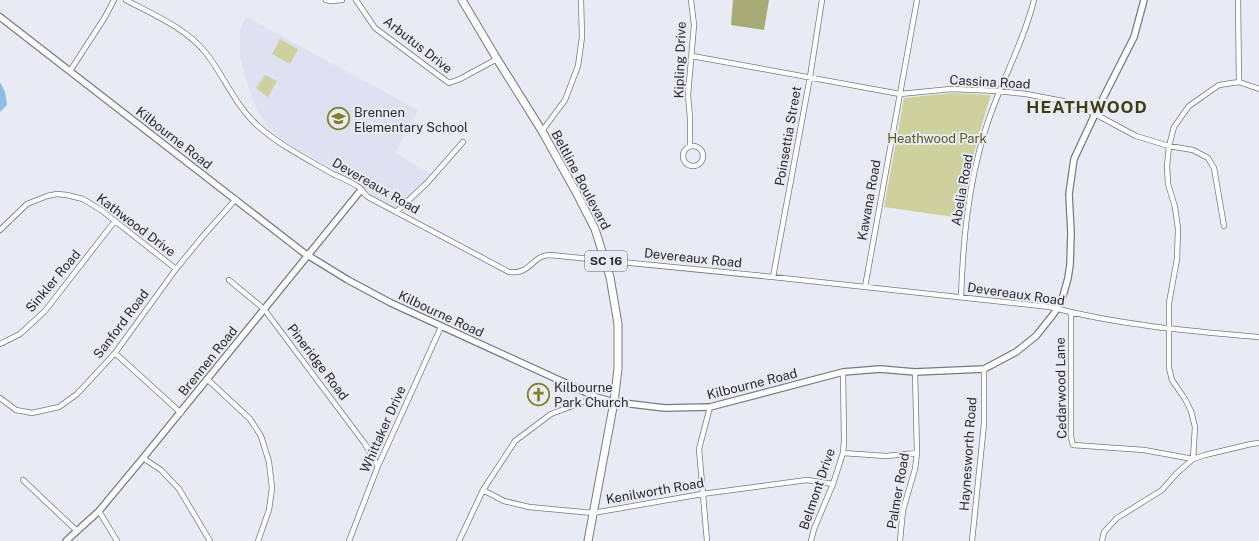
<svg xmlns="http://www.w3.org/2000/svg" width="1259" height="541" viewBox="0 0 1259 541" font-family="'Public Sans',sans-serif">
<rect width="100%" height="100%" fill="#e8ebf4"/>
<path fill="#dde1f2" d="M 246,17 L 418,110 L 395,153 L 436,177 L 404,213 L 371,195 L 362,184 L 297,149 L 280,138 L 269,128 L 257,110 L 245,77 L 240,56 L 240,31 Z"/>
<path fill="#cdd19e" d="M 280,39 L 298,49 L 290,64 L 272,54 Z
M 265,75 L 277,81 L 268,97 L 256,88 Z
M 952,93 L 991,95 C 978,135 967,176 961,218 L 884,207 L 904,98 Z"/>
<path fill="#a7ab75" d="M 733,0 L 769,0 L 764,30 L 731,25 Z"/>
<path fill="#8ebce2" d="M 0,82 L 5,92 L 7,105 L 0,112 Z"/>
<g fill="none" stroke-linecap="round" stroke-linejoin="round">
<defs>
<path id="minor" d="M 126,0 C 154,15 186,28 206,53 C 224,76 235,105 257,125 C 279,145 307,159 333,174 C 342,178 352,182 360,188 C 363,191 364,194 368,197 L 509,272 C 531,275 532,255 550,255 L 773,277 L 1050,307 C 1118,325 1189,331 1259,337
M 326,0 L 331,1 L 342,0
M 356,0 L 375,28 L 449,83 L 460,79 L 497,59
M 1238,0 L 1239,82
M 692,56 L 900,94 L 951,89 L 998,91 L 1026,94 L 1063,101 L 1095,114 L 1136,136 L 1169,146 L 1193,150 L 1208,158 L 1214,168 L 1224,226
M 70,71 L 105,17 L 114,0
M 542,131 L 565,100 L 578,66 L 582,37 L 581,0
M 690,146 L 690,118 L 688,95 L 694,25 L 691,0
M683 156a10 10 0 1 1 20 0a10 10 0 1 1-20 0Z
M 396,212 L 427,183 L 463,142
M 0,230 L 27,204 L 47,196 L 57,194 L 67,195 L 83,199 L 101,210 L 176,269
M 773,277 L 810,77 L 822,0
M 229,280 L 264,309 L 365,444 L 378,466
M 865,287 L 917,0
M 961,297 C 963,241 968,185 985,131 C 998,87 1023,45 1034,0
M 1071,313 L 1071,437 L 1073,445 L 1144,450 L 1193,459 L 1195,427 L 1191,411 L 1185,399 L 1172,380 L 1169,368 L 1169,303 L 1177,259 L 1178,229 L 1175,207 L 1168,184 L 1167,166 L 1169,146 L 1174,127 L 1189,106 L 1219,85 L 1239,82 L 1259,89
M 0,344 L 20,334 L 45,311 L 114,222
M 115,353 L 181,413
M 207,379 L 250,419 L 261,436 L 269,462 L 272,488 L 269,510 L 258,541
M 0,398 L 16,410 L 32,413 L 59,407 L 77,394 L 115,353 L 176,269 L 203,236 L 236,199
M 843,453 L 886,456 L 917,453
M 143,458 L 161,470 L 179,489 L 210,541
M 23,480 L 77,531
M 483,490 L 504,501 L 529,507 L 593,513 L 702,494 L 807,480 L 833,484
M 99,511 L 117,541
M 349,541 L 378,466 L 441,327
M 459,541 L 483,490 L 515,441 L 551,414 L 596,397
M 707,541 L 699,449 L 710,407
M 811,541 L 814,529 L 833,484 L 843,453 L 844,441 L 843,372
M 900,541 L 903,510 L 915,469 L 917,453 L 915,372
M 972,541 L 984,424 L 984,369
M 1102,541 L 1104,532 L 1117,518 L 1162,490 L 1177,473 L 1193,459 L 1205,455 L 1251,444 L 1259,443"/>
<path id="tertiary" d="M 0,17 L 304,253 L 348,280 L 391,303 L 596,397 L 614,402 L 665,408 L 710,407 L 843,372 L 880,369 L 915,372 L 984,369 L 1016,352 L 1036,336 L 1052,316 L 1057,309 L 1063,296 L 1068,278 L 1070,265 L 1071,233 L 1069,194 L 1074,159 L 1095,114 L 1134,37 L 1144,0
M 66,541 L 99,511 L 143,458 L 361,190"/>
<path id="primary" d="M 462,0 L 497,59 L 542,131 L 576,192 L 595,229 L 610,277 L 618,324 L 618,369 L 614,402 L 588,541"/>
</defs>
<use href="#minor" stroke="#777a82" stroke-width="6"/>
<use href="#tertiary" stroke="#777a82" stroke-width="8"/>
<use href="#primary" stroke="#777a82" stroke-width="9"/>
<use href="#minor" stroke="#fff" stroke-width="4.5"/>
<use href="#tertiary" stroke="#fff" stroke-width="5.5"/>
<use href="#primary" stroke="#fff" stroke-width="7"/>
</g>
<defs>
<symbol id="school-ring" viewBox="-11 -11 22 22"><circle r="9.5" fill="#e8ebf4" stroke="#80822b" stroke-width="1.5"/><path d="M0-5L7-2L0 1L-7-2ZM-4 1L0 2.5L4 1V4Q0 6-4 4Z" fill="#80822b"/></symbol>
<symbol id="church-ring" viewBox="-11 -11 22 22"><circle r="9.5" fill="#e8ebf4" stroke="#80822b" stroke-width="1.5"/><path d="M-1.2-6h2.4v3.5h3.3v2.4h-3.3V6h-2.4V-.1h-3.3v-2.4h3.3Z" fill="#80822b"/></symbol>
</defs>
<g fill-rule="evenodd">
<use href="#school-ring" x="326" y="106" width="25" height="25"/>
<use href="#church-ring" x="526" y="382" width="25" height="25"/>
</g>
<g text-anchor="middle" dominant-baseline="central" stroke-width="4" stroke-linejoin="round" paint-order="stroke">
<rect fill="#e8ebf4" stroke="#63656a" stroke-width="1" x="585" y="251" width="42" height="20" rx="3"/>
<g font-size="12" font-weight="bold" fill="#2a2b2f">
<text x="606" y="261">SC 16</text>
</g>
<g font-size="13" fill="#2a2b2f" stroke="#e8ebf4">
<text transform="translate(418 45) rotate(38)">Arbutus Drive</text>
<text transform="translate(680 60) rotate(-88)">Kipling Drive</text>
<text transform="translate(990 82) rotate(3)">Cassina Road</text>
<text transform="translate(788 136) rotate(-80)">Poinsettia Street</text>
<text transform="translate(174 138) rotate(38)">Kilbourne Road</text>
<text transform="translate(581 180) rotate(62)">Beltline Boulevard</text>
<text transform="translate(376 186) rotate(30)">Devereaux Road</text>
<text transform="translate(962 190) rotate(-80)">Abelia Road</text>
<text transform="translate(869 200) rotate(-80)">Kawana Road</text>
<text transform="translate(136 225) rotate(37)">Kathwood Drive</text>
<text transform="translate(693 258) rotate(6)">Devereaux Road</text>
<text transform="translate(53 281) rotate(-50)">Sinkler Road</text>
<text transform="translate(1016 294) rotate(8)">Devereaux Road</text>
<text transform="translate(441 314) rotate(25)">Kilbourne Road</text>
<text transform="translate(121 324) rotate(-53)">Sanford Road</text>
<text transform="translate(208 361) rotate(-51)">Brennen Road</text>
<text transform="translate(318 362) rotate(53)">Pineridge Road</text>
<text transform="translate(752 384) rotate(-14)">Kilbourne Road</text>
<text transform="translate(1061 388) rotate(-91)">Cedarwood Lane</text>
<text transform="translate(383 429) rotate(-66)">Whittaker Drive</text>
<text transform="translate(968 454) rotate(-86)">Haynesworth Road</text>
<text transform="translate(817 489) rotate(-71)">Belmont Drive</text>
<text transform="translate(655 491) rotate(-10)">Kenilworth Road</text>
<text transform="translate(898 491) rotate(-80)">Palmer Road</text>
</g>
<g font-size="13" fill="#2a2b2f" stroke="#e8ebf4" text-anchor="start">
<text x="354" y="112">Brennen<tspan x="354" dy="15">Elementary School</tspan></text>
<text x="554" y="387">Kilbourne<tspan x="554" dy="15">Park Church</tspan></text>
</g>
<g font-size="13" fill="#585b1e" stroke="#e8ebf4">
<text x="937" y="138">Heathwood Park</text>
</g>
<g font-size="17" font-weight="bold" letter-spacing="1" fill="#3d3e15" stroke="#e8ebf4">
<text x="1087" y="107">HEATHWOOD</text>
</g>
</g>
</svg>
